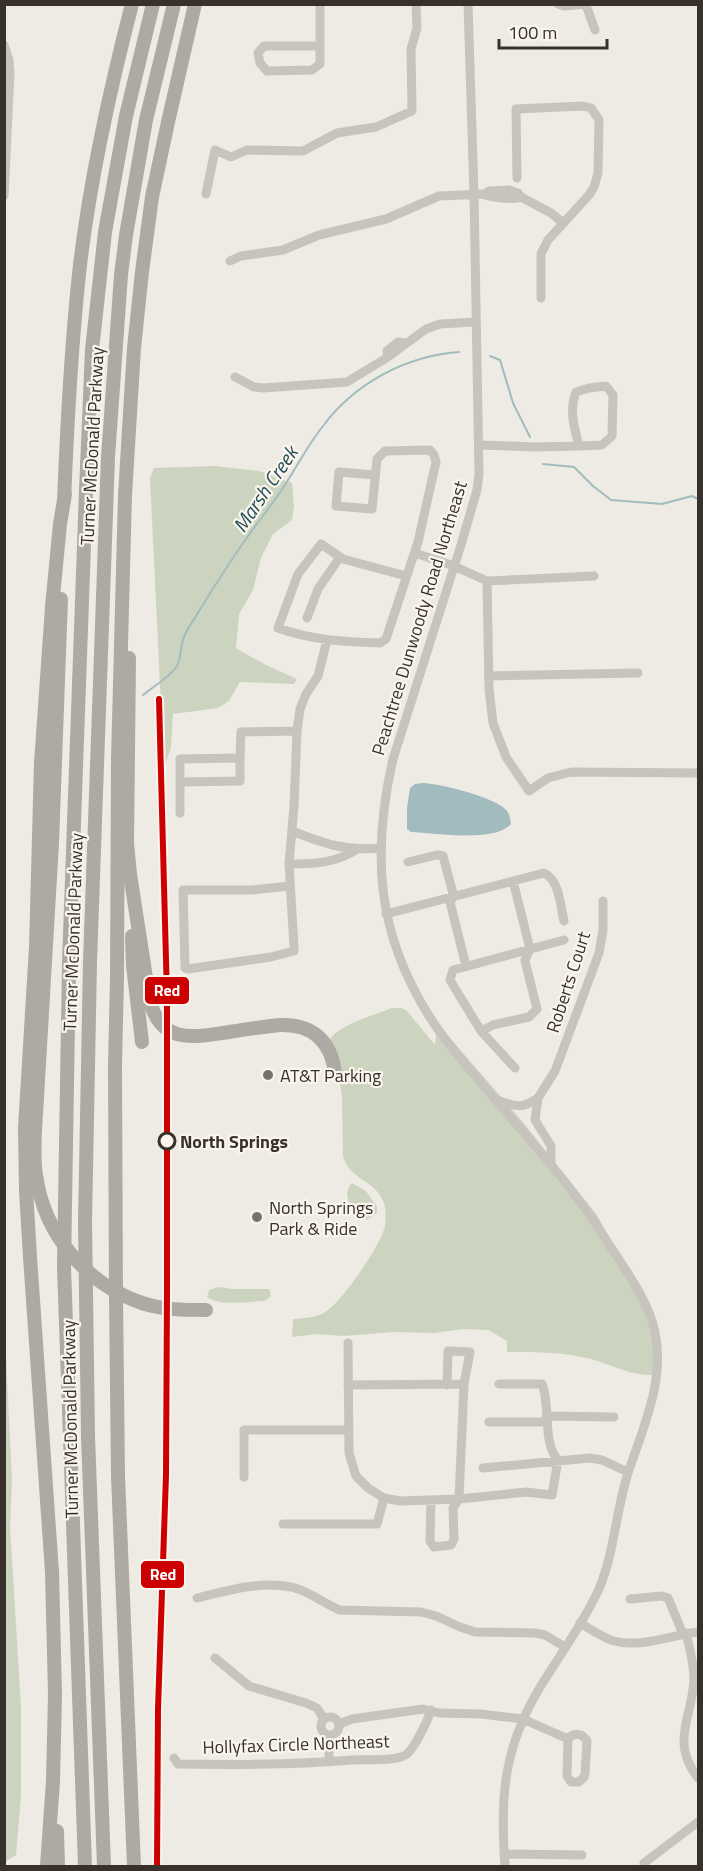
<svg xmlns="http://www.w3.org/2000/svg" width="703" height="1871" viewBox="0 0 703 1871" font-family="'Titillium Web',sans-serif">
<rect width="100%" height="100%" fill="#eeebe4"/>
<path fill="#ccd4bf" d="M 215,466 L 259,471 L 292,483 L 294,506 L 292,520 L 273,534 L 261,558 L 253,590 L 239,614 L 236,648 L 264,664 L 297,679 L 294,684 L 240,682 L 229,701 L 218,708 L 173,714 L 171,747 L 164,769 L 150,478 L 154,468 Z
M 392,1008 L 402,1008 L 407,1011 L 435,1045 L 437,1023 L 522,1121 L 597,1215 L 653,1319 L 653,1375 C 631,1376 612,1365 591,1359 C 564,1352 535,1352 507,1352 L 507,1341 L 488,1330 L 464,1329 L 434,1333 L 394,1332 L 343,1336 L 316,1334 L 292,1337 L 293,1319 C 306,1318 318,1318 328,1310 C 344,1298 381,1245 385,1226 C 386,1219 386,1209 384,1203 C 376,1180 349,1180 343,1156 L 342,1098 L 338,1066 L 330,1039 C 340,1024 375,1015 392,1008 Z
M 352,1183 L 366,1191 L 377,1207 L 377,1213 L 367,1220 C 353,1214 340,1195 352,1183 Z
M 218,1287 L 233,1289 L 269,1289 L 271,1296 L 265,1301 C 249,1301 220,1307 207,1297 L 209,1290 Z
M 5,1336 L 12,1481 L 10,1526 L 21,1707 L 21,1796 L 16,1855 L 5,1862 Z"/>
<path fill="#a1bbbe" d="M 423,783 C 441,784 495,797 506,810 C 510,814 510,819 511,824 C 495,843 435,833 411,832 L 407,829 L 407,808 L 410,788 L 415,784 Z"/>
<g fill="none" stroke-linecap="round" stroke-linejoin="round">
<path stroke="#a1bbbe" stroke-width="2" d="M 490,356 L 500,360 L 513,403 L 530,437
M 543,464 L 574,467 L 593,486 L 611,500 L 662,504 L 692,496 L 698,499
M 143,695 C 154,686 169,678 177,666 C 181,658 180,652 182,644 C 183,634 191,624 196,616 C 212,590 228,564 246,539 C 257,523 270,507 281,491 C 295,470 307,446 323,426 C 355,383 406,356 459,352"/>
<path stroke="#c7c3bd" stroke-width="9" d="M 320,4 L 320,64 L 312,70 L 267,71 L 260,63 L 258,53 L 264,46 L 320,46
M 468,4 L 474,194 L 479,474 L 477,490 L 461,545 L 393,759 C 371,855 377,935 431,1019 C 446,1043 466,1065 484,1086 C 525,1135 569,1182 603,1235 C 622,1266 647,1296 655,1332 C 665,1379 644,1426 629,1470 C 616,1508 615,1551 599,1589 C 583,1624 559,1656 539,1689 C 503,1749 500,1799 505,1866
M 558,4 L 564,6 L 586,4
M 586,5 L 595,30
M 4,45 L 9,60 L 10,73 L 4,196
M 517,178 L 516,109 L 583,106 L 591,108 L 599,120 L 598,173 L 594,187 L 589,195 L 548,240 L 541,254 L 541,298
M 206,194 L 215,150 L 231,157 L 247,150 L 303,151 L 337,133 L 376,127 L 412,111 L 411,49 L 417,28 L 416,4
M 484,194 C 490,198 514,200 521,197
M 230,261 L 241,256 L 283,250 L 319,235 L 386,219 L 439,196 L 484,194 L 489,191 L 509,190 L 518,193 L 521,197 L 551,213 L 563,223
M 388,357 L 387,351 L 398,342 L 407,343
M 235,377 L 254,387 L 263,388 L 347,382 L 388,357 L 426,329 L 440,324 L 475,322
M 606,386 L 613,395 L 612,436 L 602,445 L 579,446 C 574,427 569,410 576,392 L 589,388 Z
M 479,445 L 537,447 L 579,446
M 375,475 L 339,472 L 336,506 L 372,509 L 377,459 L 385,451 L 430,450 L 434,455 L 436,462 L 418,542 L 386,639 L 380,643 C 345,642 311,640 278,628 L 298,574 L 321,544 L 343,559 L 406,576
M 415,553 L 454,566 L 487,581 L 594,576
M 487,581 L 489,689 L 493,723 L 506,757 L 529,791 L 548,778 L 571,772 L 698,773
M 307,618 L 318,589 L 340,557
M 489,676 L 638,673
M 180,782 L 240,781 L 240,758
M 180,813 L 180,759 L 240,758 L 241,732 L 297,731
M 292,831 C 325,844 344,851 380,848
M 408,862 L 437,855 L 443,856 L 454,897 L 450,902 L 466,966
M 289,864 C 314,864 335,863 356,850
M 290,886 L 252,890 L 183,890 L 185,968 L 188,969 L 271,957 L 294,951 L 294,946 L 289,864 L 294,806 L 297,731 L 300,709 L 306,694 L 318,676 L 327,640
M 386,914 L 544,873 C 560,881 560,905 564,921
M 481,1031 L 493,1025 L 529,1017 L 537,1009 L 526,965 L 525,960 L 530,949 L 513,881
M 515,1068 L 481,1031 L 450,980 L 453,970 L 564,940
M 538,1098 L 555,1071 L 599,953 L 603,930 L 603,901
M 497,1100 C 515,1106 521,1110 538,1098 L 535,1120 L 551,1146 L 551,1164
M 348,1343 L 349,1453 L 356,1476 L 368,1488 L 384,1498 L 400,1501 L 459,1499 L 526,1492 L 552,1495 L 558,1460 C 542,1443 551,1406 542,1384 L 499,1384
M 348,1385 L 464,1384 L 459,1499 L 453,1508 L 454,1539 L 451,1545 L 434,1547 L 430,1541 L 431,1500
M 447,1385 L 448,1351 L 470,1352 L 464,1384
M 546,1416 L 614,1417
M 489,1422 L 547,1422
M 483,1468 L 590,1458 L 602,1460 L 628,1472
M 244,1477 L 244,1430 L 349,1430
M 283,1524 L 377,1524 L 384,1498
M 197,1598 C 229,1590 266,1579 298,1589 C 313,1594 325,1604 340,1610 L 421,1612 L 436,1616 L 460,1627 L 475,1632 L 535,1633 L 545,1635 L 565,1647
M 630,1599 L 662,1596 L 668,1598 L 683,1634
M 580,1623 C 591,1629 601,1637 614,1641 C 641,1648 671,1635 698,1632
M 686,1633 C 690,1649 694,1664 694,1680 C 692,1718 670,1742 698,1778
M 215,1658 L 249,1686 L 306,1703 L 317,1708 L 324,1719
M321 1726a9 9 0 1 1 18 0a9 9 0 1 1-18 0Z
M 339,1724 L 352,1719 L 423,1709 L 439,1713 L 481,1714 L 523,1719 L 568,1739 L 567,1776 L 571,1782 L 579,1782 L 584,1777 L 585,1774 L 587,1741 C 582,1733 574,1732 568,1739
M 174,1758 L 178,1764 C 236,1765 294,1765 353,1760 C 365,1759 398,1762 407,1754 C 415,1747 428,1720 431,1710
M 329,1762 L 329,1736
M 504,1854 L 582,1855
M 644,1863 L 698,1822"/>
<path stroke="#adaaa3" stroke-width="14" d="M 64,502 C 67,426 71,349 79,274 C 89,183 109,93 132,4
M 129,658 L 127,843 L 130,874 L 149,997 C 159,1044 191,1038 229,1032 C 246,1029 263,1027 280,1025 C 312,1024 331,1040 335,1073
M 132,936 L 133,966 L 142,1042
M 37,1097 L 52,843 L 61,599
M 57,1831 L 58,1866
M 47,1866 L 53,1781 L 55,1694 L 52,1572 L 30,1257 L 26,1190 L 25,1128 L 36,947 L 41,763 L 52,607 L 60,524 L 65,494
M 85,1866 L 64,1267 L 69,962 L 86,490 L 92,350 L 105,232 L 126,116 L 153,4
M 104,1866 L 88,1436 L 85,1222 L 90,962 L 108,457 L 121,275 L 126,235 L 146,120 L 174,4
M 134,1866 L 118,1476 L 116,1297 L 115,1066 L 117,979 L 118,759 L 125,495 L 134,348 L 142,272 L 152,197 L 168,122 L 195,4"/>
<path stroke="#adaaa3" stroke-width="14" d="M 37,1097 C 36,1123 32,1150 36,1175 C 44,1234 86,1284 142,1303 C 163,1310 185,1310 206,1310"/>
<defs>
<path id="metro-1" d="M 157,1866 L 158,1709 L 166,1475 L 167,1292 L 167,997 L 159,699"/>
</defs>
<use href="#metro-1" stroke="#faf5ec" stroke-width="10"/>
<use href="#metro-1" stroke="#c00" stroke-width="6"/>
</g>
<g fill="#78726c" stroke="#faf5ec" stroke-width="2">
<circle cx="268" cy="1075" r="6"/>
<circle cx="257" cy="1217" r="6"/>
</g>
<circle fill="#faf5ec" stroke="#38312b" stroke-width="3" cx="167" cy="1141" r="8"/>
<g text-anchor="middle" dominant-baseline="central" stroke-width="4.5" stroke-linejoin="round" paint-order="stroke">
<g font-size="18" fill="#38312b" stroke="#faf5ec">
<text transform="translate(92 446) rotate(-87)">Turner McDonald Parkway</text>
<text transform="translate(419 618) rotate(-73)">Peachtree Dunwoody Road Northeast</text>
<text transform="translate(73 932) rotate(-88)">Turner McDonald Parkway</text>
<text transform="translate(568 982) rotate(-72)">Roberts Court</text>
<text transform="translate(70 1419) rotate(-91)">Turner McDonald Parkway</text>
<text transform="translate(296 1744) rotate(-2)">Hollyfax Circle Northeast</text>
</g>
<g font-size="18" fill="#38312b" stroke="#faf5ec" text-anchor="start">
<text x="280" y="1075">AT&amp;T Parking</text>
<text x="269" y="1207">North Springs<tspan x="269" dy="21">Park &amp; Ride</tspan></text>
</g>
<g font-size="18" font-weight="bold" fill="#38312b" stroke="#faf5ec" text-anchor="start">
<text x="180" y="1141">North Springs</text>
</g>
<g font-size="20" font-style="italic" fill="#224d58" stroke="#faf5ec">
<text transform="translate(265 489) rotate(-56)">Marsh Creek</text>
</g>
</g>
<g stroke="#faf5ec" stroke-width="2">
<rect x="144" y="976" width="46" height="29" rx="6" fill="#c00"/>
<rect x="140" y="1560" width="45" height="29" rx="6" fill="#c00"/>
</g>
<g font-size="16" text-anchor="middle" font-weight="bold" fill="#fff">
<text x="167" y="996">Red</text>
<text x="163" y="1580">Red</text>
</g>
<rect width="703" height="1871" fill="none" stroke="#38312b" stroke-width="12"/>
<path d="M499 39v9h108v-9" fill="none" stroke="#38312b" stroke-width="3"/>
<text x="508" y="39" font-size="18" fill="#38312b" stroke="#faf5ec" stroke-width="4.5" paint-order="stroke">100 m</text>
</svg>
